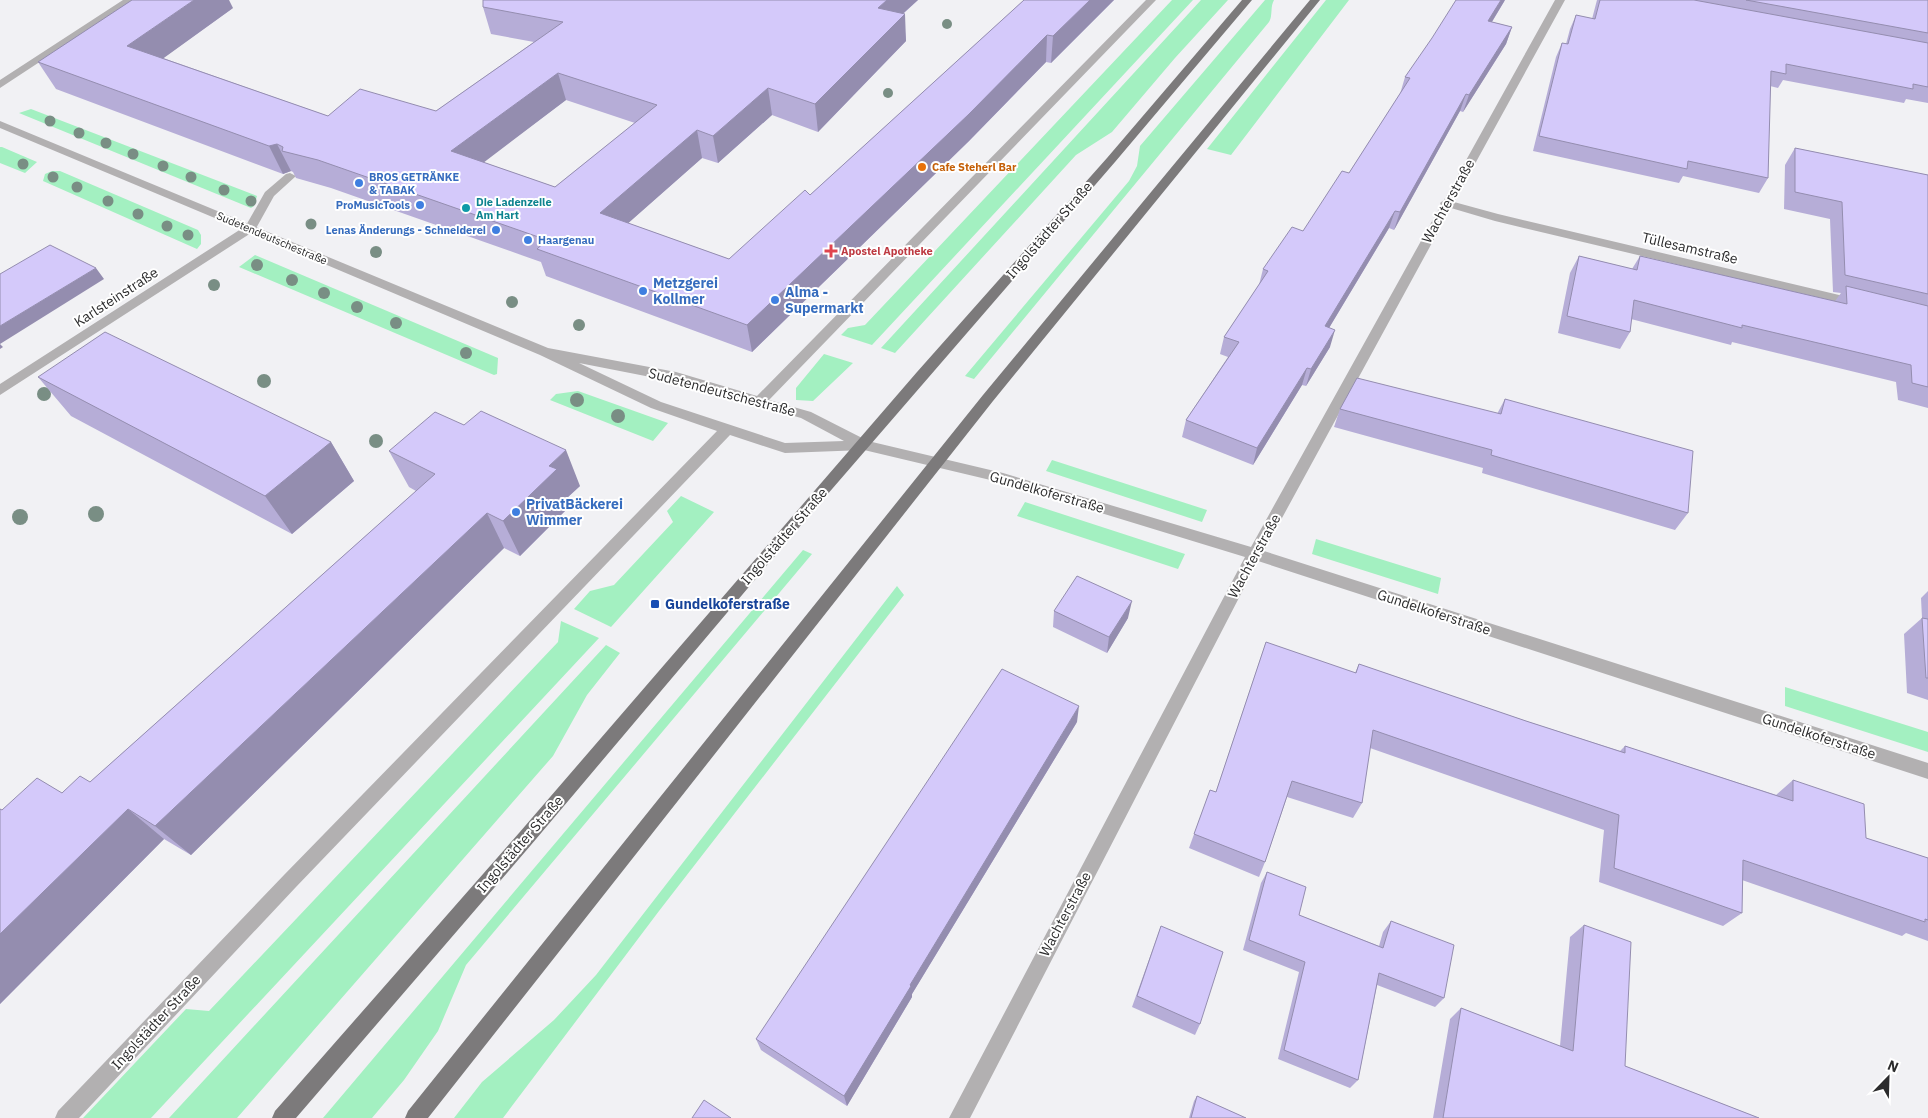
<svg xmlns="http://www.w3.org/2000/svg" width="1928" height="1118" viewBox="0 0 1928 1118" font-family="'IBM Plex Sans',sans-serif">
<rect width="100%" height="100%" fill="#f1f1f4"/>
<path fill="#a3f0c1" d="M 1172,0 L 1193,0 L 872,345 L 841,335 L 848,328 L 865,325 Z
M 1201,0 L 1228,0 L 1175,58 L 1112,132 L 1076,155 L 895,353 L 881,348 Z
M 1265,0 L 1274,0 C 1270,7 1273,15 1269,22 L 974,379 L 965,376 L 1129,181 L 1137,166 L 1140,146 Z
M 1326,0 L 1349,0 L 1231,155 L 1207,149 Z
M 31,109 L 257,196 L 254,206 L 251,208 L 19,113 Z
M 0,147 L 2,147 L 37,162 L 25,173 L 0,163 Z
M 52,171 L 60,171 L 198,230 L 201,235 L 201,244 L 197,249 L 43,181 L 45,174 Z
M 255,255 L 498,358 L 497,374 L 494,375 L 239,267 Z
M 824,354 L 853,363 L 813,401 L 796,400 L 796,388 Z
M 578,391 L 668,423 L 653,441 L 550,400 L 556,394 Z
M 1052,460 L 1207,510 L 1202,522 L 1046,471 Z
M 681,496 L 714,512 L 611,627 L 574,609 L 590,591 L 614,585 L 673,522 L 667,511 Z
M 1025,502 L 1185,554 L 1178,569 L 1017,516 Z
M 1316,539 L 1441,578 L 1438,594 L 1312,554 Z
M 803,550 L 812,554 L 466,965 L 438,1031 L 404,1080 L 372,1118 L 323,1118 Z
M 897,586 L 904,595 L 659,911 L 503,1118 L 454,1118 L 482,1082 L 554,1020 L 596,975 Z
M 561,621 L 599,638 L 151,1118 L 83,1118 L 186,1009 L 209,1011 L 558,642 Z
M 606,645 L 620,653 L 587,695 L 553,756 L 237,1118 L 169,1118 Z
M 1785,687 L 1928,732 L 1928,752 L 1785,706 Z"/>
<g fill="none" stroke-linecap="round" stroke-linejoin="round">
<path fill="#b2b0b1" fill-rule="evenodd" d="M 290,173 L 296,176 L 274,196 L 254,232 L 246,232 L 244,229 L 265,192 L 286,174 Z"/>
<path fill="#b2b0b1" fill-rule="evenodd" d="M 123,0 L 134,0 L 0,88 L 0,80 Z
M 1146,0 L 1156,0 L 769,400 L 811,412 L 868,441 L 1003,473 L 1251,547 L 1441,205 L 1440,203 L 1444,200 L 1555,0 L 1565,0 L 1454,202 L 1498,214 L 1856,299 L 1862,303 L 1856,307 L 1495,221 L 1451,208 L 1264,551 L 1928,763 L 1928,779 L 1258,561 L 970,1118 L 949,1118 L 1245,557 L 1003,483 L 864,450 L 785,453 L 730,435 L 296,887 L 79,1118 L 55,1118 L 58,1111 L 284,875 L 717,431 L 651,408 L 540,355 L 251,233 L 0,395 L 0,384 L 241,229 L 0,128 L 0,121 L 548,348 L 676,372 L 757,396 ZM 579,363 L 676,382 L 801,418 L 844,441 L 785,443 L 661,402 Z"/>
<path fill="#7c7a7b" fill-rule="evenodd" d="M 1242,0 L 1252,0 L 1115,162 L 807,518 L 531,845 L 296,1118 L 272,1118 L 275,1111 L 519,833 L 917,372 L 1107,158 Z
M 1310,0 L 1320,0 L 993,401 L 428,1118 L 405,1118 L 408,1111 L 983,395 Z"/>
</g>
<g fill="#798e84">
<circle cx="947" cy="24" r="5"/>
<circle cx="888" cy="93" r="5"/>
<circle cx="50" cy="121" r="5.5"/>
<circle cx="79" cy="133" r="5.5"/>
<circle cx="106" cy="143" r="5.5"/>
<circle cx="133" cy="154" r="5.5"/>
<circle cx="23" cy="164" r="5.5"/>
<circle cx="163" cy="166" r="5.5"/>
<circle cx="53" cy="177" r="5.5"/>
<circle cx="191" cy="177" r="5.5"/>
<circle cx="77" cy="187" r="5.5"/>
<circle cx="224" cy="190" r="5.5"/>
<circle cx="108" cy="201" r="5.5"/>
<circle cx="251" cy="201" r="5.5"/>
<circle cx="138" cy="214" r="5.5"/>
<circle cx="311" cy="224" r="5.5"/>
<circle cx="167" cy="226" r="5.5"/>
<circle cx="188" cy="235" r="5.5"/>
<circle cx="376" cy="252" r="6"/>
<circle cx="257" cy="265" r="6"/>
<circle cx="292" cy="280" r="6"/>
<circle cx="214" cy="285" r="6"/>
<circle cx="324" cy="293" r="6"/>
<circle cx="512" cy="302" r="6"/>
<circle cx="357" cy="307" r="6"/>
<circle cx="396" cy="323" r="6"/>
<circle cx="579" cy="325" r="6"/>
<circle cx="466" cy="353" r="6"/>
<circle cx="264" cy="381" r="7"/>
<circle cx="44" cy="394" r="7"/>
<circle cx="577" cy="400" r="7"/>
<circle cx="618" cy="416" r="7"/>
<circle cx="376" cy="441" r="7"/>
<circle cx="96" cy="514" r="8"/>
<circle cx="20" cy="517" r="8"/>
</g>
<path fill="#b6add7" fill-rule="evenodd" d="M 483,0 L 918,0 L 903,14 L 906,41 L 818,132 L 772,115 L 718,163 L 702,158 L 628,223 L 729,259 L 810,195 L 1024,0 L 1114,0 L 1051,63 L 1046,62 L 969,141 L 752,352 L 546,276 L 541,262 L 331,188 L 296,178 L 293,172 L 291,171 L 283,174 L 56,89 L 38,62 L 233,8 L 163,58 L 328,116 L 436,111 L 534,42 L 491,34 L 483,7 ZM 566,100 L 635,123 L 555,187 L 483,162 Z
M 1505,0 L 1492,22 L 1512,27 L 1506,44 L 1463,112 L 1460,111 L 1394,230 L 1389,228 L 1329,328 L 1330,347 L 1306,386 L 1302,385 L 1253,465 L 1182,437 L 1186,420 L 1228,357 L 1220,354 L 1224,337 L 1259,285 L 1263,269 L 1303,231 L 1349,173 L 1400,94 L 1405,77 Z
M 1597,0 L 1928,0 L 1928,103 L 1906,99 L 1904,103 L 1783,80 L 1778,88 L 1770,86 L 1768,178 L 1759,193 L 1683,176 L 1679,183 L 1533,151 L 1556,57 L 1562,43 L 1566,44 L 1570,29 L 1576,15 L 1592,19 Z
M 1795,148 L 1928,175 L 1928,408 L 1898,400 L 1896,382 L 1732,342 L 1731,345 L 1631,319 L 1630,332 L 1620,349 L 1558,333 L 1570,273 L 1579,256 L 1632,269 L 1640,256 L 1835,301 L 1841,293 L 1833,292 L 1830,219 L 1784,209 L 1785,165 Z
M 38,377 L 331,442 L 354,481 L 292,534 L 71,416 Z
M 1505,399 L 1688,513 L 1675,530 L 1482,473 L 1483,468 L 1334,427 L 1340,409 L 1497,414 Z
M 389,451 L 580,486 L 568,497 L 571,505 L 520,556 L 504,548 L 191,855 L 164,839 L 0,1004 L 0,809 L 2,810 L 62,793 L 90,782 L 416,491 L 409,487 Z
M 1928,591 L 1928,700 L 1907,693 L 1904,634 L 1922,618 L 1921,598 Z
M 1054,611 L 1128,618 L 1107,653 L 1053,627 Z
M 1266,642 L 1355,673 L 1359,664 L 1526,721 L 1620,751 L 1625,746 L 1776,795 L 1793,780 L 1866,838 L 1928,858 L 1928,941 L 1906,933 L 1902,936 L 1742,880 L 1742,913 L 1723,926 L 1599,882 L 1604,830 L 1370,748 L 1362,803 L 1353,818 L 1287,797 L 1265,862 L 1259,877 L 1189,848 L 1210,790 L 1216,792 Z
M 1077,722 L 912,994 L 912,997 L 847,1106 L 761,1050 L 756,1039 Z
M 1267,872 L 1299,915 L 1379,946 L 1383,932 L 1391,921 L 1444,998 L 1435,1007 L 1377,985 L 1358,1080 L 1350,1088 L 1278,1059 L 1299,972 L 1243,950 L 1261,883 Z
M 1584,925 L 1625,1066 L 1759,1118 L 1433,1118 L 1450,1019 L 1461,1008 L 1560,1046 L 1570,937 Z
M 1161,926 L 1200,1024 L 1195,1035 L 1132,1007 Z
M 1197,1096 L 1246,1118 L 1189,1118 L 1194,1101 Z"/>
<path fill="#948daf" d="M 194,0 L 229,0 L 233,8 L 143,73 L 127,46 Z
M 887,0 L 918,0 L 880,34 L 878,8 Z
M 1090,0 L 1114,0 L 1051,63 L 1053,36 Z
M 1501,0 L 1505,0 L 1482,38 L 1488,21 Z
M 905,14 L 906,41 L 818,132 L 815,104 Z
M 1512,27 L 1506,44 L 1463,112 L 1469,95 Z
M 1047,35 L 1046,62 L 969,141 L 752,352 L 747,325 Z
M 558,73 L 566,100 L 462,179 L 451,151 Z
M 768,88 L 772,115 L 718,163 L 713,136 Z
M 1466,94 L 1460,111 L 1394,230 L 1400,212 Z
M 697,130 L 702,158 L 608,241 L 600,213 Z
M 277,144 L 291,171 L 283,174 L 269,146 Z
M 1395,211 L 1389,228 L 1320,343 L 1325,326 Z
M 96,268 L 104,279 L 0,344 L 3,347 L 0,349 L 0,326 Z
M 1335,330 L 1330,347 L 1306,386 L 1311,369 Z
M 1307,368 L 1302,385 L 1253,465 L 1257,448 Z
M 331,442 L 354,481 L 292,534 L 265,496 Z
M 566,450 L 580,486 L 568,497 L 571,505 L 520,556 L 503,521 L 549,466 Z
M 487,513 L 504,548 L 191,855 L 155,826 Z
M 1132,601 L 1128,618 L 1107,653 L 1109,637 Z
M 1079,706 L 1077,722 L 912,994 L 912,997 L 847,1106 L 844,1096 L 910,985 Z
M 128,809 L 164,839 L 0,1004 L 0,934 Z"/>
<path fill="#d4c9fa" stroke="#948daf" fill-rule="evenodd" d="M 132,0 L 194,0 L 127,46 L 328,116 L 360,89 L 436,111 L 563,22 L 483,7 L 483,0 L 887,0 L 878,8 L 905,14 L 815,104 L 768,88 L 713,136 L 697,130 L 600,213 L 729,259 L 805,190 L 810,195 L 1024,0 L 1090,0 L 1053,36 L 1047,35 L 969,114 L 747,325 L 537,249 L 547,240 L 318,160 L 282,151 L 283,147 L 277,144 L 269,146 L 38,62 ZM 558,73 L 657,105 L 555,187 L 451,151 Z
M 1456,0 L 1501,0 L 1488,21 L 1512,27 L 1469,95 L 1466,94 L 1400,212 L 1395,211 L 1325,326 L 1335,330 L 1311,369 L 1307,368 L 1257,448 L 1186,420 L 1239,342 L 1224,337 L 1268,271 L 1263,269 L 1292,227 L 1303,231 L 1342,171 L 1349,173 L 1410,78 L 1405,77 L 1432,38 Z
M 1600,0 L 1694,0 L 1928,43 L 1928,87 L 1913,84 L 1913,89 L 1786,64 L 1786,74 L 1771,71 L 1768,178 L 1688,161 L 1687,169 L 1539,136 L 1562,43 L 1568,44 L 1576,15 L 1595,19 Z
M 1746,0 L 1928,0 L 1928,33 Z
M 1795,148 L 1928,175 L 1928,294 L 1845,275 L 1842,202 L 1795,192 Z
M 50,245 L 96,268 L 0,326 L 0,274 Z
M 1579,256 L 1637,270 L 1640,256 L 1847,304 L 1846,286 L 1928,306 L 1928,387 L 1912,383 L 1911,365 L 1742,325 L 1742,328 L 1634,300 L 1630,332 L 1567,316 Z
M 105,332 L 331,442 L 265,496 L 38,377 Z
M 1357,378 L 1501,414 L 1505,399 L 1693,451 L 1688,513 L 1491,455 L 1492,450 L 1340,409 Z
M 481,411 L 566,450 L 549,466 L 557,469 L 503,521 L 487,513 L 155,826 L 128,809 L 0,934 L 0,809 L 2,810 L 37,778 L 62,793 L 80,776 L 90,782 L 435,474 L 389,451 L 435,412 L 464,425 Z
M 1077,576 L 1132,601 L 1109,637 L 1054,611 Z
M 1922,618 L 1928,619 L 1928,678 L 1926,678 Z
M 1266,642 L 1356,673 L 1359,664 L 1526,721 L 1625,753 L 1625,746 L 1793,801 L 1793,780 L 1864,804 L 1866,838 L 1928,858 L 1928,920 L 1925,919 L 1925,922 L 1743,860 L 1742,913 L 1614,868 L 1619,815 L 1373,730 L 1362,803 L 1292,781 L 1265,862 L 1194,834 L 1210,790 L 1216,792 Z
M 1002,669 L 1079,706 L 910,985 L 911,986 L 844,1096 L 756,1039 Z
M 1267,872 L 1306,887 L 1299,915 L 1383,948 L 1391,921 L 1454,945 L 1444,998 L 1379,973 L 1358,1080 L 1284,1050 L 1305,962 L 1249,940 Z
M 1584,925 L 1631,942 L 1625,1066 L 1759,1118 L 1443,1118 L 1461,1008 L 1573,1051 Z
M 1161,926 L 1223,952 L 1200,1024 L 1137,996 Z
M 1197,1096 L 1246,1118 L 1191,1118 Z
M 704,1100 L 731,1118 L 692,1118 Z"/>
<circle fill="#e8710a" stroke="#fff" stroke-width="2" cx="922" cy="167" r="5"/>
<g fill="#3f7fe0" stroke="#fff" stroke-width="2">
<circle cx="359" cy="183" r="5"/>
<circle cx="420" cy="205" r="5"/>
<circle cx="496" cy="230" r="5"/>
<circle cx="528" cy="240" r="5"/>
<circle cx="643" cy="291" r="5"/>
<circle cx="775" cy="300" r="5"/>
<circle cx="516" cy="512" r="5"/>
</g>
<circle fill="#0f9aa8" stroke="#fff" stroke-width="2" cx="466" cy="208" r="5"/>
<path fill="#e0444e" stroke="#fff" stroke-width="2" d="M828.5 243.5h5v5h5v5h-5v5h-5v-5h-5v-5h5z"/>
<rect fill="#1a4fb4" stroke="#fff" stroke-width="2" x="650" y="599" width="10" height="10" rx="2.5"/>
<g text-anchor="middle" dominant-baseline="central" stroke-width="4" stroke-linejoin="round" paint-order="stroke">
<g font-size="11" font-weight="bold" fill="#c56008" stroke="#fff" text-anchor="start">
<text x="932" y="167">Cafe Steherl Bar</text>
</g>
<g font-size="11" font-weight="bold" fill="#366cbe" stroke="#fff" text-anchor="start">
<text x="369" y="177">BROS GETRÄNKE<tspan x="369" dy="13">&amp; TABAK</tspan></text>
<text x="410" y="205" text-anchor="end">ProMusicTools</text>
<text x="486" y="230" text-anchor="end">Lenas Änderungs - Schneiderei</text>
<text x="538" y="240">Haargenau</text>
</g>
<g font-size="11" font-weight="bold" fill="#0d838f" stroke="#fff" text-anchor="start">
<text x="476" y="202">Die Ladenzeile<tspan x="476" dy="13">Am Hart</tspan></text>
</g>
<g font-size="11" fill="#2c2c2d" stroke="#fff">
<text transform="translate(272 238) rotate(23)">Sudetendeutschestraße</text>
</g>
<g font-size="11" font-weight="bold" fill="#be3a42" stroke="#fff" text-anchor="start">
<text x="841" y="251">Apostel Apotheke</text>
</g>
<g font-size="14" fill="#2c2c2d" stroke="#fff">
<text transform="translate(1448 201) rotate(-61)">Wachterstraße</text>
<text transform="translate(1049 230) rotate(-49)">Ingolstädter Straße</text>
<text transform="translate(1690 248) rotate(13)">Tüllesamstraße</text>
<text transform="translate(116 297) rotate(-33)">Karlsteinstraße</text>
<text transform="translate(722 392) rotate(15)">Sudetendeutschestraße</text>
<text transform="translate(1047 492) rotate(16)">Gundelkoferstraße</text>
<text transform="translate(784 536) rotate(-49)">Ingolstädter Straße</text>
<text transform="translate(1254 556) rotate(-61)">Wachterstraße</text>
<text transform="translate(1434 612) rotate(18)">Gundelkoferstraße</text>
<text transform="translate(1819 736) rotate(18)">Gundelkoferstraße</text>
<text transform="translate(520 844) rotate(-49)">Ingolstädter Straße</text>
<text transform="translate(1065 914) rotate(-62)">Wachterstraße</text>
<text transform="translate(156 1022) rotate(-47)">Ingolstädter Straße</text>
</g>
<g font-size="14" font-weight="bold" fill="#366cbe" stroke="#fff" text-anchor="start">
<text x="653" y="283">Metzgerei<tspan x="653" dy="16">Kollmer</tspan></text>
<text x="785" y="292">Alma -<tspan x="785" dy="16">Supermarkt</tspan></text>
<text x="526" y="504">PrivatBäckerei<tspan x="526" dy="16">Wimmer</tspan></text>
</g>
<g font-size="14" font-weight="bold" fill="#164399" stroke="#fff" text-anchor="start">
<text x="665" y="604">Gundelkoferstraße</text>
</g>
</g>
<g transform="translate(1888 1078) rotate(23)" stroke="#ffffff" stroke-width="4" paint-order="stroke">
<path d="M0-4L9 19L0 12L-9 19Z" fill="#2c2c2d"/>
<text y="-8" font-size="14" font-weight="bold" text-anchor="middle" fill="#2c2c2d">N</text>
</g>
</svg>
